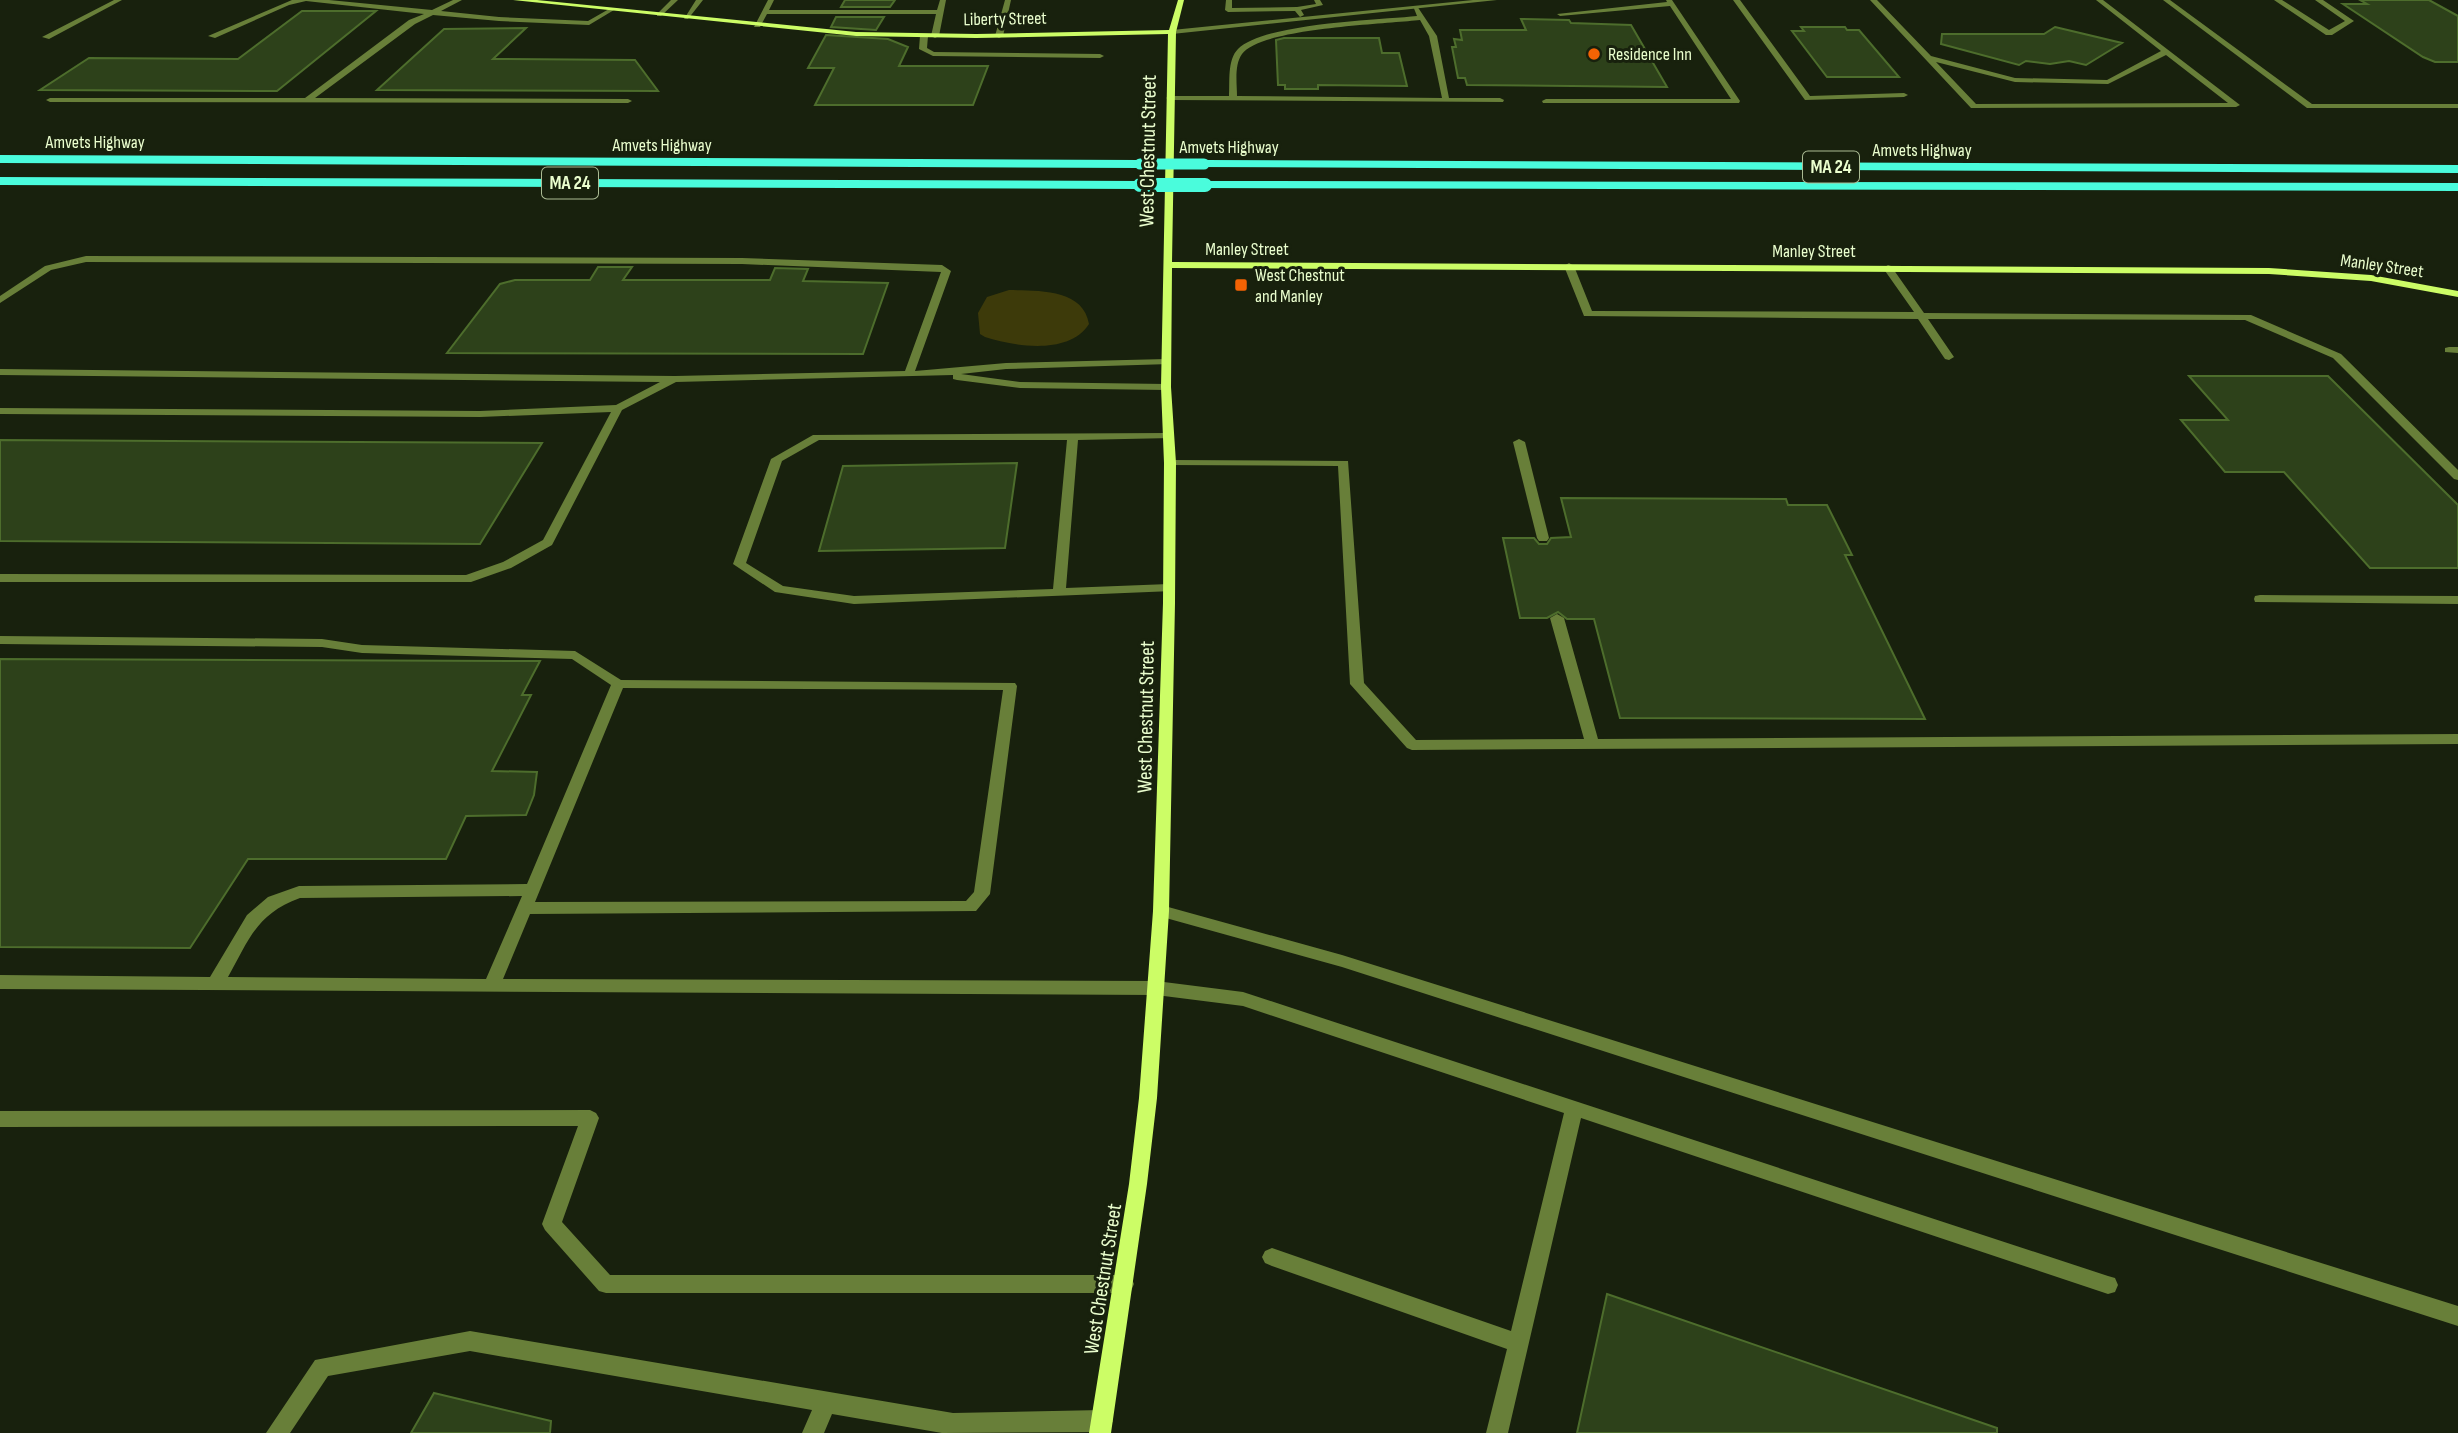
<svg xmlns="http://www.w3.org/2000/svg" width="2458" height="1433" viewBox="0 0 2458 1433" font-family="'Sofia Sans Condensed',sans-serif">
<rect width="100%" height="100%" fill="#18210d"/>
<path fill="#3d3a0a" d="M 1009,290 C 1038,291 1083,288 1089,324 C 1069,355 1016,347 985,337 L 980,334 L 978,313 L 987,297 Z"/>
<path fill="#2d411a" stroke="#4d6d2c" stroke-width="2" d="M 845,0 L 895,0 L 890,7 L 841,7 Z
M 2360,0 L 2429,0 L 2458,16 L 2458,62 L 2435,62 L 2423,57 L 2343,4 L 2367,4 Z
M 302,11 L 376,11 L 277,91 L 40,90 L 89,58 L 238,59 Z
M 836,17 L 884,17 L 876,30 L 831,27 Z
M 1521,19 L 1569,20 L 1571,23 L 1631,25 L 1667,87 L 1467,85 L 1465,78 L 1458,78 L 1452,47 L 1456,47 L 1454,39 L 1462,40 L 1460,30 L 1526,30 Z
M 1801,27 L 1845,27 L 1847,30 L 1859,30 L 1899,77 L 1827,77 L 1792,31 L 1804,31 Z
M 2055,27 L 2122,43 L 2086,65 L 2069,61 L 2050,64 L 2026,61 L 2019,65 L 1941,44 L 1942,34 L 2044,34 Z
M 526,28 L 493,59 L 635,60 L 658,91 L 377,90 L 444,29 Z
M 826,35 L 888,39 L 908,47 L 899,66 L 988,66 L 973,105 L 815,105 L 834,68 L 808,68 Z
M 1284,38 L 1379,38 L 1382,53 L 1399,53 L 1407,86 L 1318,85 L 1318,89 L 1285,89 L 1285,85 L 1278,85 L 1276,40 Z
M 598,267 L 632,267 L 623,280 L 770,280 L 775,268 L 808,269 L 803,281 L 888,283 L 863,354 L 447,353 L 500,284 L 515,280 L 590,280 Z
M 2189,376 L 2328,376 L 2458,505 L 2458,568 L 2370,568 L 2284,472 L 2225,472 L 2181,420 L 2228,420 Z
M 0,440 L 542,443 L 480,544 L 0,541 Z
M 1017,463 L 1005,548 L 819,551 L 843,466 Z
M 1561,498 L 1786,499 L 1788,505 L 1827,505 L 1852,555 L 1845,555 L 1925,719 L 1620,718 L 1594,619 L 1567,619 L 1558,612 L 1547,618 L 1520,618 L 1503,538 L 1534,538 L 1539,544 L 1547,544 L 1551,538 L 1571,537 Z
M 0,659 L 540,661 L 522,695 L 531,695 L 492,771 L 537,772 L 534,795 L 526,815 L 466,816 L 446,859 L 248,859 L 190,948 L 0,947 Z
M 1607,1294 L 1997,1428 L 1997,1433 L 1577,1433 Z
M 434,1393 L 551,1421 L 550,1433 L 411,1433 Z"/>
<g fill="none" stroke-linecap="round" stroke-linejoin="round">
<path fill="#687f39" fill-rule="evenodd" d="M 114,0 L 122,0 L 49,39 L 42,37 Z
M 292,0 L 329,0 L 432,10 L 453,0 L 462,0 L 441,11 L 499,17 L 588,21 L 609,9 L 614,10 L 589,25 L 499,21 L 433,15 L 415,24 L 315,98 L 628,99 L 632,101 L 628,103 L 50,102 L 46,100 L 50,98 L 305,98 L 409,20 L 424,14 L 306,1 L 289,5 L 215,38 L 208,36 Z
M 671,0 L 678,0 L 661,16 L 657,16 L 657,14 Z
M 696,0 L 703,0 L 688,19 L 684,19 Z
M 768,0 L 774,0 L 769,10 L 937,10 L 940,0 L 946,0 L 939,36 L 935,38 L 931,36 L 936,14 L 767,14 L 760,27 L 754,27 Z
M 1005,0 L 1011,0 L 1003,36 L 999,38 L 995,36 Z
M 1226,0 L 1232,0 L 1232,8 L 1297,7 L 1316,4 L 1314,0 L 1320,0 L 1323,5 L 1301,10 L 1304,15 L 1300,17 L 1295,11 L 1228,12 L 1225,10 Z
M 1666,0 L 1672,0 L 1674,3 L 1740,101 L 1739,103 L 1543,103 L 1542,101 L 1546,99 L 1731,99 L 1670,6 L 1560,16 L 1557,14 L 1667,2 Z
M 1733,0 L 1740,0 L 1810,96 L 1904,93 L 1908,95 L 1904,97 L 1805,100 Z
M 1870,0 L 1877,0 L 1931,56 L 2015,78 L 2107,80 L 2161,51 L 2096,0 L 2103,0 L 2240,105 L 2236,107 L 1971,108 ZM 2166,55 L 2228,103 L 1976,104 L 1936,62 L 2015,82 L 2108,84 Z
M 2163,0 L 2170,0 L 2312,104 L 2458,104 L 2458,108 L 2307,108 Z
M 2274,0 L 2282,0 L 2329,30 L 2345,21 L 2315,0 L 2323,0 L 2354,21 L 2332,35 L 2326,35 Z
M 1413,6 L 1417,6 L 1437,36 L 1449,98 L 1500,98 L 1504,100 L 1503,102 L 1170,100 L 1166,98 L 1170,96 L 1229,96 C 1230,82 1227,60 1238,49 C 1264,23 1379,20 1417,16 ZM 1420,20 L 1429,36 L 1442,98 L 1237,96 C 1237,84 1234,65 1242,54 C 1260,28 1386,24 1420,20 Z
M 924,34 L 928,36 L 927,48 L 934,52 L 1100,54 L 1104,56 L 1100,58 L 933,56 L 919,49 L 920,36 Z
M 86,256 L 742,258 L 942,265 L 951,271 L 915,371 L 1006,363 L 1166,359 L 1170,360 L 1170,364 L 1006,369 L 961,374 L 1020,382 L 1166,384 L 1171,387 L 1166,390 L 1020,388 L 957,380 L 953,379 L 953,375 L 676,382 L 622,410 L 552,545 L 511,568 L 471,582 L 0,582 L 0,574 L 466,575 L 503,562 L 543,540 L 611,412 L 480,417 L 0,414 L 0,408 L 480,411 L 616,405 L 660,382 L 0,375 L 0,369 L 675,376 L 905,371 L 941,272 L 742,264 L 86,262 L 51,270 L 0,303 L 0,296 L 45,266 Z
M 1569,263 L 1574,266 L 1592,311 L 1914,312 L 1883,268 L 1888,265 L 1891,266 L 1924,313 L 2251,315 L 2341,354 L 2458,470 L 2458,480 L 2454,479 L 2333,358 L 2245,320 L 1928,319 L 1954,357 L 1949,360 L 1945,359 L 1918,319 L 1584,316 L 1564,266 Z
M 2449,347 L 2458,347 L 2458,353 L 2445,352 L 2445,348 Z
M 1168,433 L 1172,434 L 1172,438 L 1078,440 L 1066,588 L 1169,584 L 1173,585 L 1175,588 L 1173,591 L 854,604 L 775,592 L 733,564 L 771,459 L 813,435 ZM 819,440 L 1067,440 L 1053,589 L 854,596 L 783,586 L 746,563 L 782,461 Z
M 1519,439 L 1525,442 L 1549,538 L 1547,541 L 1539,541 L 1537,538 L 1513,442 Z
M 1170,460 L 1348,461 L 1364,683 L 1416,740 L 1584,739 L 1550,618 L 1557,614 L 1564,618 L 1598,739 L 2458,734 L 2458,744 L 1412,750 L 1407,748 L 1350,684 L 1338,466 L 1166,465 L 1166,461 Z
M 2260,595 L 2458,596 L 2458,604 L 2255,602 L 2254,599 L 2255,596 Z
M 0,636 L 322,639 L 362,645 L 575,651 L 621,680 L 1015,683 L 1017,686 L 990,894 L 976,911 L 530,914 L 503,979 L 1156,981 L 1243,992 L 2108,1276 L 2115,1278 L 2118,1285 L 2115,1292 L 2108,1294 L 1581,1118 L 1508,1433 L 1486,1433 L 1507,1349 L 1272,1266 L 1265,1263 L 1262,1257 L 1265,1251 L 1272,1248 L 1511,1331 L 1564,1113 L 1243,1006 L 1156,995 L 0,989 L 0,975 L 210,977 L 247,915 L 268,897 L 299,886 L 527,884 L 611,685 L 572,659 L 362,653 L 322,647 L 0,644 ZM 623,688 L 1003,690 L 974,892 L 966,901 L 535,902 ZM 522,896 L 486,979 L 228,977 C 249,940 256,914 300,898 Z
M 1161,905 L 1342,955 L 2458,1306 L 2458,1326 L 1342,967 L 1155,915 L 1153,911 L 1155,907 Z
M 590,1110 L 596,1113 L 599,1118 L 562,1222 L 610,1275 L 1124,1275 L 1131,1277 L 1134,1284 L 1131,1291 L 1124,1293 L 606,1293 L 599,1291 L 545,1230 L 542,1224 L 578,1126 L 0,1127 L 0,1111 Z
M 470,1331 L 953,1413 L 1102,1410 L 1109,1414 L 1113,1421 L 1109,1428 L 1102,1432 L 942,1433 L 832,1414 L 824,1433 L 802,1433 L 812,1410 L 470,1351 L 328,1376 L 290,1433 L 266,1433 L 315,1360 Z"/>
<path fill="#687f39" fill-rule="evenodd" d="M 1473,0 L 1497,0 L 1172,34 L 1168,32 L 1172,30 Z"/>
<path fill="#ccfd66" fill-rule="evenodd" d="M 513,0 L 537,0 L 856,32 L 976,34 L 1169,30 L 1178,0 L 1184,0 L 1176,32 L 1172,262 L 2269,268 L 2371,275 L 2458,291 L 2458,297 L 2371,281 L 2269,274 L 1172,268 L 1171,387 L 1176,463 L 1175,603 L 1169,911 L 1157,1098 L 1147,1184 L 1111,1433 L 1089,1433 L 1129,1184 L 1139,1098 L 1153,911 L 1163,603 L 1164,463 L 1161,387 L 1168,34 L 976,38 L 856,36 Z"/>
<path fill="#4afcdc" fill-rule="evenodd" d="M 0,155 L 1140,160 L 1146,164 L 1140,168 L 0,163 Z
M 1204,160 L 2458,165 L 2458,173 L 1199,167 L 1198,164 Z
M 0,177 L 1140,181 L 1147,185 L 1140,189 L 0,185 Z
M 1205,181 L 2458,183 L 2458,191 L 1200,188 L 1198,185 Z"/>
<path stroke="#4afcdc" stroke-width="11" d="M 1140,164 L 1204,164"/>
<path stroke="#4afcdc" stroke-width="14" d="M 1140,185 L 1205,185"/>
</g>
<g fill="#f46304" stroke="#18210d" stroke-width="2.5">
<circle cx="1594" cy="54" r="7"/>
<rect x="1234" y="278" width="14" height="14" rx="3.5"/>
</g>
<g text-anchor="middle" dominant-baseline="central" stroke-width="6" stroke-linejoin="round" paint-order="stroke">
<g font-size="18" fill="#eafece" stroke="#18210d">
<text transform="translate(1005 19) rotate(-1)">Liberty Street</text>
<text x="95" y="142">Amvets Highway</text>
<text x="662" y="145">Amvets Highway</text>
<text x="1229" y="147">Amvets Highway</text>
<text x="1922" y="150">Amvets Highway</text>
<text x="1247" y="249">Manley Street</text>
<text x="1814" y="251">Manley Street</text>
<text transform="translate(2382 266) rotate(8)">Manley Street</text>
</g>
<g font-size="18" fill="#eafece" stroke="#18210d" text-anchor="start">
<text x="1608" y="54">Residence Inn</text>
<text x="1255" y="275">West Chestnut<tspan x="1255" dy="21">and Manley</tspan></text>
</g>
<g fill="#18210d" stroke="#abbc94" stroke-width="2">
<rect x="1803" y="151.5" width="56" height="31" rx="5"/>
<rect x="542" y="167.5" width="56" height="31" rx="5"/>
</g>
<g font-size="19" font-weight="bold" fill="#eafece">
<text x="1831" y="167">MA 24</text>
<text x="570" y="183">MA 24</text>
</g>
<g font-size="21" fill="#eafece" stroke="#18210d">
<text transform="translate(1148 151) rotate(-89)">West Chestnut Street</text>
<text transform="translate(1146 717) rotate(-89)">West Chestnut Street</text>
<text transform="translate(1103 1279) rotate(-81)">West Chestnut Street</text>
</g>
</g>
</svg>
